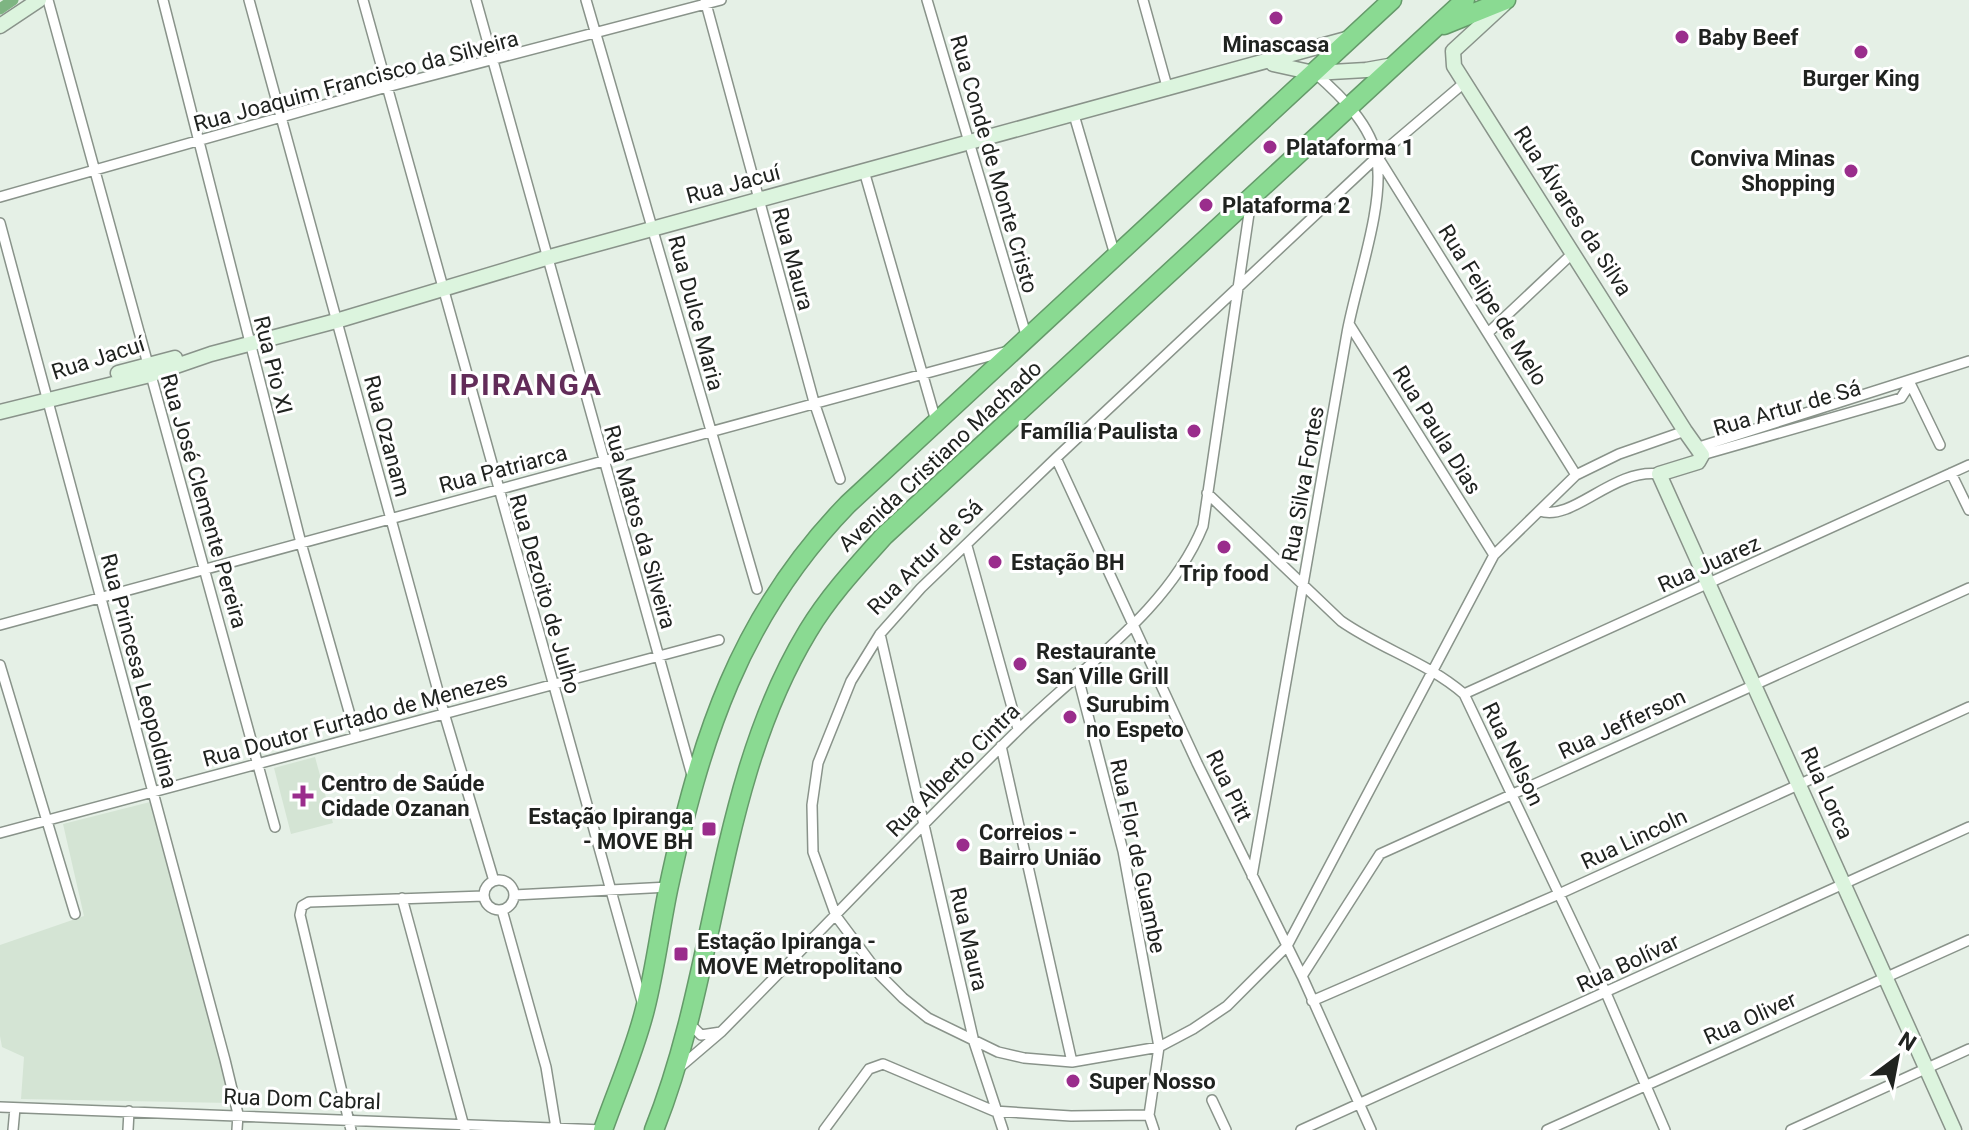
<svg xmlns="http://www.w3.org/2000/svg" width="1969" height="1130" viewBox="0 0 1969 1130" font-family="Roboto,sans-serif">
<rect width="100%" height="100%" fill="#e5f0e6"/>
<path fill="#d4e4d4" d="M 315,757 L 333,823 L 291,834 L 274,768 Z
M 154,801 L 231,1103 L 21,1099 L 24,1057 L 2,1047 L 0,1036 L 0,945 L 84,916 L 63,824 Z"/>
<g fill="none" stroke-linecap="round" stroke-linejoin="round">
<path stroke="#7eb582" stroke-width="11" d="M 0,9 L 13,0"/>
<defs>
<path id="street" d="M 48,0 L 275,827
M 163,0 L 301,543 L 356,736
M 249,0 L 444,713 L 494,881
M 363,0 L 642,1002
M 476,0 L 693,779
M 586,0 L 757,589
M 705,0 L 814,402 L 840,479
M 927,0 L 1027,338
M 1143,0 L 1168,90
M 1464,83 L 1377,157 L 1056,458 L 921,588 L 880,634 L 851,681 L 818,763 L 812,805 L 813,852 L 836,916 L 880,975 L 903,998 L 928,1018 L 998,1052 L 1024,1058 L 1072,1062 L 1159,1047 L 1193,1029 L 1227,1006 L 1287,946 L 1494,555 L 1576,475 L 1619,454 L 1685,431
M 1074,115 L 1115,255
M 1379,159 L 1576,475
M 864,171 L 936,421
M 0,197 L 387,87 L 721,0
M 0,223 L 225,1060 L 238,1114 L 237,1130
M 1349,324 L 1494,555
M 1489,332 L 1574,252
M 1910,383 L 1940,445
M 1699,447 L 1969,361
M 1702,455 L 1901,398 L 1910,384
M 1056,458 L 1197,763 L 1302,976 L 1371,1130
M 1951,473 L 1969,510
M 1207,493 L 1341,621 C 1381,649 1427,662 1464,694 L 1606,993 L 1665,1130
M 1540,511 C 1573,522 1613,468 1659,474
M 967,546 L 1018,729
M 0,625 L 1008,351
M 880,634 L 974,1042 L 1003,1130
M 0,665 L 75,914
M 1077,673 L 1123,851 L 1159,1047 L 1149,1115 L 1154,1130
M 1464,694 L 1969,465
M 1001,746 L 1072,1062
M 0,833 L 719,640
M 1252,876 C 1284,695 1316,514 1347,333 C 1356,283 1384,208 1377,160 C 1372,125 1340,95 1315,73
M484 895a15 15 0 1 1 30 0a15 15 0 1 1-30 0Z
M 514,895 L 669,887
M 402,898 L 465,1130
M 502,910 L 546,1067 L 556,1128
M 1302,976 L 1380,854 L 1969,588
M 1312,1001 L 1559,894 L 1969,707
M 690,1024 L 701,1035 L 721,1032
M 680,1067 L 721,1032 C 820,932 916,830 1016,732 C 1080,668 1168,612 1203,526 L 1251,200
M 1212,1100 L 1226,1130
M 0,1107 L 603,1130
M 13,1130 L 15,1108
M 128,1130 L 129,1111
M 351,1130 L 300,915 L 302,906 L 309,902 L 484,896
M 824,1130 L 869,1069 L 883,1064 L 994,1111 L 1071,1116 L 1149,1115
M 1301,1130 L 1969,827
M 1547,1130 L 1969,940
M 1791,1130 L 1969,1049"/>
<path id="secondary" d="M 1504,4 L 1453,51 L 1454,66 L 1685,431 L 1702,455 L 1698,462 L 1659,474 L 1954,1130
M 0,26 L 39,0
M 1273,64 L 1314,73 L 1366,70 L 1394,65
M 118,373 L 175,358
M 0,412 L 150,375 L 211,354 L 336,321 L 546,258 L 1350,38"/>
<path id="highway" d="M 1444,25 L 1506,0
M 603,1130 C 617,1090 635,1050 645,1009 C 655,970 660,929 668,890 C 700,740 739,616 848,504 L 1392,0
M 654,1130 C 719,968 716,783 808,631 C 829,596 857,566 884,536 L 1465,0"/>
</defs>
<use href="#street" stroke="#89938a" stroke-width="12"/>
<use href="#secondary" stroke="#89938a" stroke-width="17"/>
<use href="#highway" stroke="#659a6a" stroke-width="21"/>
<use href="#street" stroke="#fff" stroke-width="9"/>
<use href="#secondary" stroke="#dcf4de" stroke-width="14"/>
<use href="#highway" stroke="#8ada92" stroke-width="18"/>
</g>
<g fill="#9a2d8c" stroke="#fff" stroke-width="3">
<circle cx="1276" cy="18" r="8"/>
<circle cx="1682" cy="37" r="8"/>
<circle cx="1861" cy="52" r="8"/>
<circle cx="1270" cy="147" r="8"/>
<circle cx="1851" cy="171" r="8"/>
<circle cx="1206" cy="205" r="8"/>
<circle cx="1194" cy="431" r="8"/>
<circle cx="1224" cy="547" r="8"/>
<circle cx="995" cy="562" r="8"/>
<circle cx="1020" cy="664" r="8"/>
<circle cx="1070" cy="717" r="8"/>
<path d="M299 784h8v8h8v8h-8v8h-8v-8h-8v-8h8z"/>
<rect x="701" y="821" width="16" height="16" rx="4"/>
<circle cx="963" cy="845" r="8"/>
<rect x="673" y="946" width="16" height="16" rx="4"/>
<circle cx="1073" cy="1081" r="8"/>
</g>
<g text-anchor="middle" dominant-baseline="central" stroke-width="6" stroke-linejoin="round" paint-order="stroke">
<g font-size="22" font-weight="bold" fill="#202320" stroke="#fff" text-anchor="start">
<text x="1698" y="37">Baby Beef</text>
<text x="1276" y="44" text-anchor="middle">Minascasa</text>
<text x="1861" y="78" text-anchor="middle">Burger King</text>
<text x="1286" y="147">Plataforma 1</text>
<text x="1835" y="158" text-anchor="end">Conviva Minas<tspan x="1835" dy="25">Shopping</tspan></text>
<text x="1222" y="205">Plataforma 2</text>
<text x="1178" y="431" text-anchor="end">Família Paulista</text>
<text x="1011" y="562">Estação BH</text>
<text x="1224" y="573" text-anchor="middle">Trip food</text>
<text x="1036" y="651">Restaurante<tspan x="1036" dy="25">San Ville Grill</tspan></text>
<text x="1086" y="704">Surubim<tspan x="1086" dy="25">no Espeto</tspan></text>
<text x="321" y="783">Centro de Saúde<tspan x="321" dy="25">Cidade Ozanan</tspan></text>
<text x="693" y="816" text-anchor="end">Estação Ipiranga<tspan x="693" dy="25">- MOVE BH</tspan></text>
<text x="979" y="832">Correios -<tspan x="979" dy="25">Bairro União</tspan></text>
<text x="697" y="941">Estação Ipiranga -<tspan x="697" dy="25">MOVE Metropolitano</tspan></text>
<text x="1089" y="1081">Super Nosso</text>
</g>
<g font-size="22" fill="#202320" stroke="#fff">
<text transform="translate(356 81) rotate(-15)">Rua Joaquim Francisco da Silveira</text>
<text transform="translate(994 164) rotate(74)">Rua Conde de Monte Cristo</text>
<text transform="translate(733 184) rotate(-15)">Rua Jacuí</text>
<text transform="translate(1573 211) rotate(57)">Rua Álvares da Silva</text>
<text transform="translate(793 259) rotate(75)">Rua Maura</text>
<text transform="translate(1493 305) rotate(58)">Rua Felipe de Melo</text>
<text transform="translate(696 313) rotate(75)">Rua Dulce Maria</text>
<text transform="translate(98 358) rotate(-18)">Rua Jacuí</text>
<text transform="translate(273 365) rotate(76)">Rua Pio XI</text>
<text transform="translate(1787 408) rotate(-16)">Rua Artur de Sá</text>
<text transform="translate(1437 430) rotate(58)">Rua Paula Dias</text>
<text transform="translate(387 436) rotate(75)">Rua Ozanam</text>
<text transform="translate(940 456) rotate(-43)">Avenida Cristiano Machado</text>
<text transform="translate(503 469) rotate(-15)">Rua Patriarca</text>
<text transform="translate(1303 484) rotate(-80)">Rua Silva Fortes</text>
<text transform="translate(204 501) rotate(74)">Rua José Clemente Pereira</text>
<text transform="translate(640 527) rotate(74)">Rua Matos da Silveira</text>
<text transform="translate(925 557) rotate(-45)">Rua Artur de Sá</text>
<text transform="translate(1709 564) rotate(-24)">Rua Juarez</text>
<text transform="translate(545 594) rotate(74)">Rua Dezoito de Julho</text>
<text transform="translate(139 671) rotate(75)">Rua Princesa Leopoldina</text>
<text transform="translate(355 719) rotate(-15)">Rua Doutor Furtado de Menezes</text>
<text transform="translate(1622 724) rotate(-25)">Rua Jefferson</text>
<text transform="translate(1513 754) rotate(64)">Rua Nelson</text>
<text transform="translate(953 770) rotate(-45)">Rua Alberto Cintra</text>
<text transform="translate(1229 786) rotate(64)">Rua Pitt</text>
<text transform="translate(1827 793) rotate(66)">Rua Lorca</text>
<text transform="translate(1634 839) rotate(-25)">Rua Lincoln</text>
<text transform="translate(1138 856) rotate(78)">Rua Flor de Guambe</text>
<text transform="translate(969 939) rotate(77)">Rua Maura</text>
<text transform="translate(1628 963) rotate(-25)">Rua Bolívar</text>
<text transform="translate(1750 1018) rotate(-24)">Rua Oliver</text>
<text transform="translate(302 1099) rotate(2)">Rua Dom Cabral</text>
</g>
<g font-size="30" font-weight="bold" letter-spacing="2" fill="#622c59" stroke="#fff">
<text x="526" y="384">IPIRANGA</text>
</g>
</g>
<g transform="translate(1897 1058) rotate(32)" stroke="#ffffff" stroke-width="6" paint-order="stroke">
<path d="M0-6L14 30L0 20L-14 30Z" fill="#202320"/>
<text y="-12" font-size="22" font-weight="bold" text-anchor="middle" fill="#202320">N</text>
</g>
</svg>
